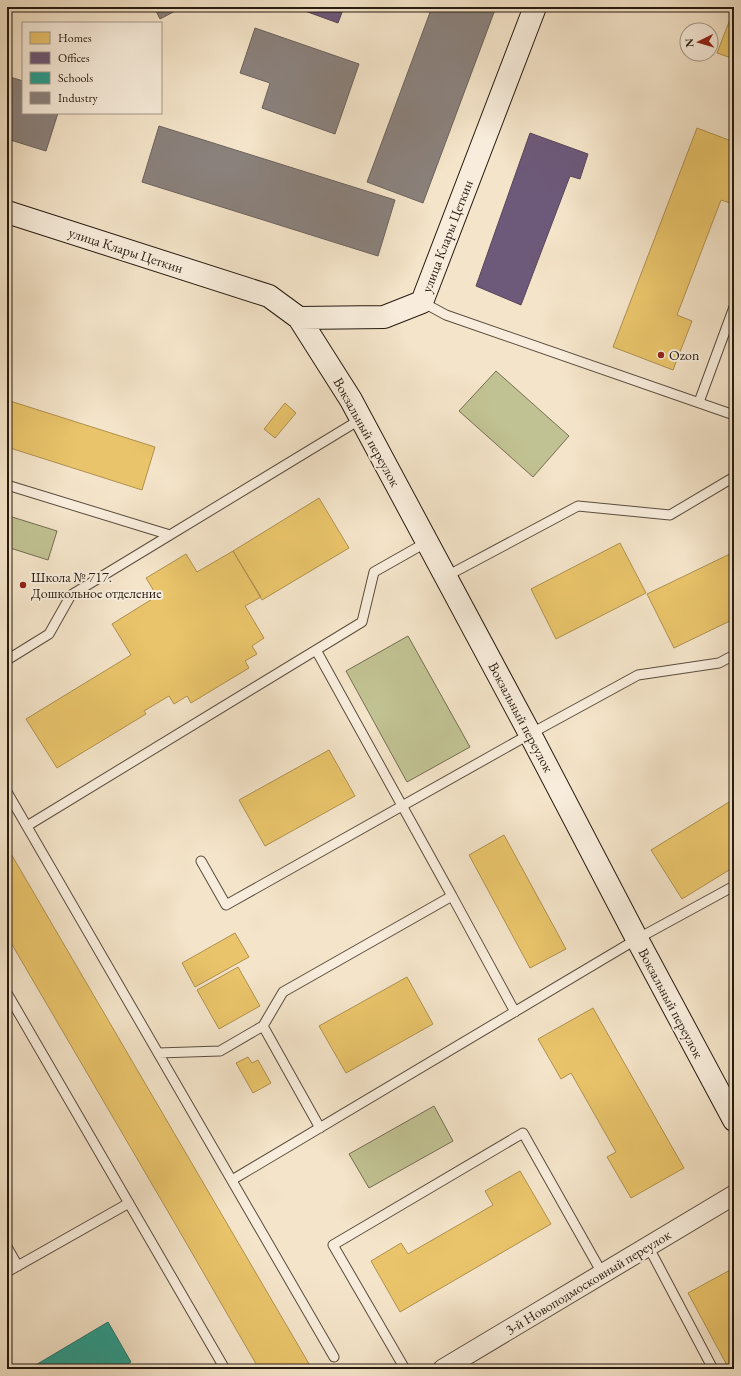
<svg xmlns="http://www.w3.org/2000/svg" width="741" height="1376" viewBox="0 0 741 1376" font-family="'EB Garamond',serif">
<rect width="100%" height="100%" fill="#f4e4c9"/>
<filter id="stains"><feTurbulence type="fractalNoise" baseFrequency=".005" numOctaves="4"/><feColorMatrix values="0 0 0 0 .2 0 0 0 0 .09 0 0 0 0 .02 0 0 0 .5 -.17"/></filter>
<radialGradient id="worn" r=".72"><stop offset=".6" stop-color="#630" stop-opacity="0"/><stop offset="1" stop-color="#630" stop-opacity=".3"/></radialGradient>
<path fill="#c1c293" stroke="#746e52" d="M 496,371 L 569,436 L 533,477 L 459,411 Z
M 9,516 L 57,531 L 48,560 L 7,547 L 7,524 Z
M 408,636 L 470,747 L 407,782 L 346,671 Z
M 434,1106 L 453,1141 L 369,1188 L 349,1154 Z"/>
<path fill="#e9c46a" stroke="#af914f" d="M 734,9 L 734,59 L 717,53 Z
M 697,128 L 734,142 L 734,200 L 733,204 L 721,200 L 677,315 L 692,321 L 673,370 L 613,347 Z
M 7,400 L 155,447 L 142,490 L 7,447 Z
M 285,403 L 296,413 L 275,438 L 264,429 Z
M 319,498 L 349,548 L 262,600 L 233,551 Z
M 620,543 L 646,593 L 556,639 L 531,589 Z
M 233,551 L 261,597 L 245,606 L 264,638 L 252,646 L 257,654 L 245,661 L 249,668 L 191,703 L 187,696 L 174,704 L 169,696 L 144,711 L 146,714 L 57,768 L 26,719 L 131,655 L 112,624 L 157,596 L 146,578 L 186,554 L 197,572 Z
M 734,552 L 734,619 L 674,648 L 647,594 Z
M 329,750 L 355,796 L 265,846 L 239,800 Z
M 734,799 L 734,867 L 682,899 L 651,850 Z
M 504,835 L 566,949 L 530,968 L 469,855 Z
M 7,847 L 312,1369 L 259,1369 L 177,1227 L 7,936 Z
M 235,933 L 249,957 L 195,987 L 182,963 Z
M 238,967 L 260,1006 L 219,1029 L 197,990 Z
M 407,977 L 433,1024 L 346,1073 L 319,1026 Z
M 593,1008 L 684,1168 L 631,1198 L 607,1157 L 616,1152 L 571,1073 L 561,1079 L 538,1039 Z
M 248,1057 L 252,1063 L 258,1060 L 271,1083 L 253,1093 L 236,1063 Z
M 520,1171 L 551,1224 L 400,1312 L 371,1261 L 401,1243 L 408,1254 L 493,1205 L 485,1191 Z
M 732,1269 L 734,1272 L 734,1369 L 729,1369 L 688,1293 Z"/>
<path fill="#6d597a" stroke="#58465a" d="M 294,7 L 344,7 L 338,23 Z
M 530,133 L 588,154 L 580,179 L 570,176 L 521,305 L 476,286 Z"/>
<path fill="#2a9d8f" stroke="#297669" d="M 108,1322 L 131,1362 L 119,1369 L 29,1369 Z"/>
<path fill="#8a817c" stroke="#6c625c" d="M 154,7 L 183,7 L 160,19 Z
M 432,7 L 496,7 L 423,203 L 367,182 Z
M 255,28 L 359,64 L 335,134 L 262,108 L 270,83 L 240,73 Z
M 7,76 L 23,81 L 23,113 L 58,113 L 46,151 L 7,139 Z
M 159,126 L 395,200 L 378,256 L 142,182 Z"/>
<g fill="none" stroke-linecap="round" stroke-linejoin="round">
<defs>
<path id="lane" d="M 422,302 L 446,315 L 734,415
M 699,402 L 734,307
M 7,485 L 170,535 L 361,419
M 445,577 L 578,506 L 670,515 L 734,477
M 316,650 L 452,896
M 7,660 L 49,634 L 71,595 L 170,535
M 7,792 L 334,1357
M 27,826 L 362,622 L 374,572 L 427,542
M 201,861 L 226,905 L 530,734 L 638,675 L 719,663 L 734,655
M 7,993 L 225,1369
M 263,1026 L 320,1128
M 158,1053 L 220,1051 L 263,1026 L 283,992 L 452,896 L 515,1012
M 232,1180 L 637,939 L 734,886
M 648,1246 L 713,1369
M 7,1247 L 18,1266
M 7,1272 L 129,1203
M 405,1369 L 333,1245 L 523,1133 L 602,1273"/>
<path id="street" d="M 443,1369 L 734,1195"/>
<path id="secondary" d="M 7,212 L 269,296 L 299,318 L 384,317 L 422,302 L 535,7
M 299,318 L 351,400 L 530,734 L 637,939 L 734,1120"/>
</defs>
<use href="#lane" stroke="#5a4d3e" stroke-width="11"/>
<use href="#street" stroke="#5a4d3e" stroke-width="21"/>
<use href="#secondary" stroke="#271b10" stroke-width="24"/>
<use href="#lane" stroke="#f8eddc" stroke-width="9"/>
<use href="#street" stroke="#f8eddc" stroke-width="19"/>
<use href="#secondary" stroke="#f8eddc" stroke-width="22"/>
</g>
<g fill="#8f2418" stroke="#f8eddc" stroke-width="1.5">
<circle cx="661" cy="355" r="4"/>
<circle cx="23" cy="585" r="4"/>
</g>
<g text-anchor="middle" dominant-baseline="central" stroke-width="4" stroke-linejoin="round" paint-order="stroke">
<g font-size="14" fill="#271b10" stroke="#f8eddc">
<text transform="translate(447 236) rotate(-69)">улица Клары Цеткин</text>
<text transform="translate(126 250) rotate(18)">улица Клары Цеткин</text>
<text transform="translate(367 432) rotate(61)">Вокзальный переулок</text>
<text transform="translate(521 717) rotate(62)">Вокзальный переулок</text>
<text transform="translate(671 1003) rotate(62)">Вокзальный переулок</text>
<text transform="translate(588 1282) rotate(-31)">3-й Новоподмосковный переулок</text>
</g>
<g font-size="14" fill="#271b10" stroke="#f8eddc" text-anchor="start">
<text x="669" y="355">Ozon</text>
<text x="31" y="577">Школа № 717.<tspan x="31" dy="16">Дошкольное отделение</tspan></text>
</g>
</g>
<rect width="741" height="1376" fill="none" stroke="#f4e4c9" stroke-width="24"/>
<rect x="8" y="8" width="725" height="1360" fill="none" stroke="#271b10" stroke-width="2"/>
<rect x="12" y="12" width="717" height="1352" fill="none" stroke="#271b10"/>
<rect x="22" y="22" width="140" height="92" fill="#f8eddc" stroke="#a4998a"/>
<rect x="30" y="32" width="20" height="12" fill="#e9c46a" stroke="#a4998a"/>
<text x="58" y="42" font-size="12" fill="#271b10">Homes</text>
<rect x="30" y="52" width="20" height="12" fill="#6d597a" stroke="#a4998a"/>
<text x="58" y="62" font-size="12" fill="#271b10">Offices</text>
<rect x="30" y="72" width="20" height="12" fill="#2a9d8f" stroke="#a4998a"/>
<text x="58" y="82" font-size="12" fill="#271b10">Schools</text>
<rect x="30" y="92" width="20" height="12" fill="#8a817c" stroke="#a4998a"/>
<text x="58" y="102" font-size="12" fill="#271b10">Industry</text>
<g transform="translate(699 42) rotate(265)"><circle r="19" fill="#f8eddc" stroke="#a4998a"/>
<path d="M0-3L7 15L0 10L-7 15Z" fill="#8f2418"/>
<text y="-6" font-size="11" font-weight="bold" text-anchor="middle" fill="#271b10">N</text>
</g>
<rect width="100%" height="100%" filter="url(#stains)"/>
<rect width="100%" height="100%" fill="url(#worn)"/>
</svg>
